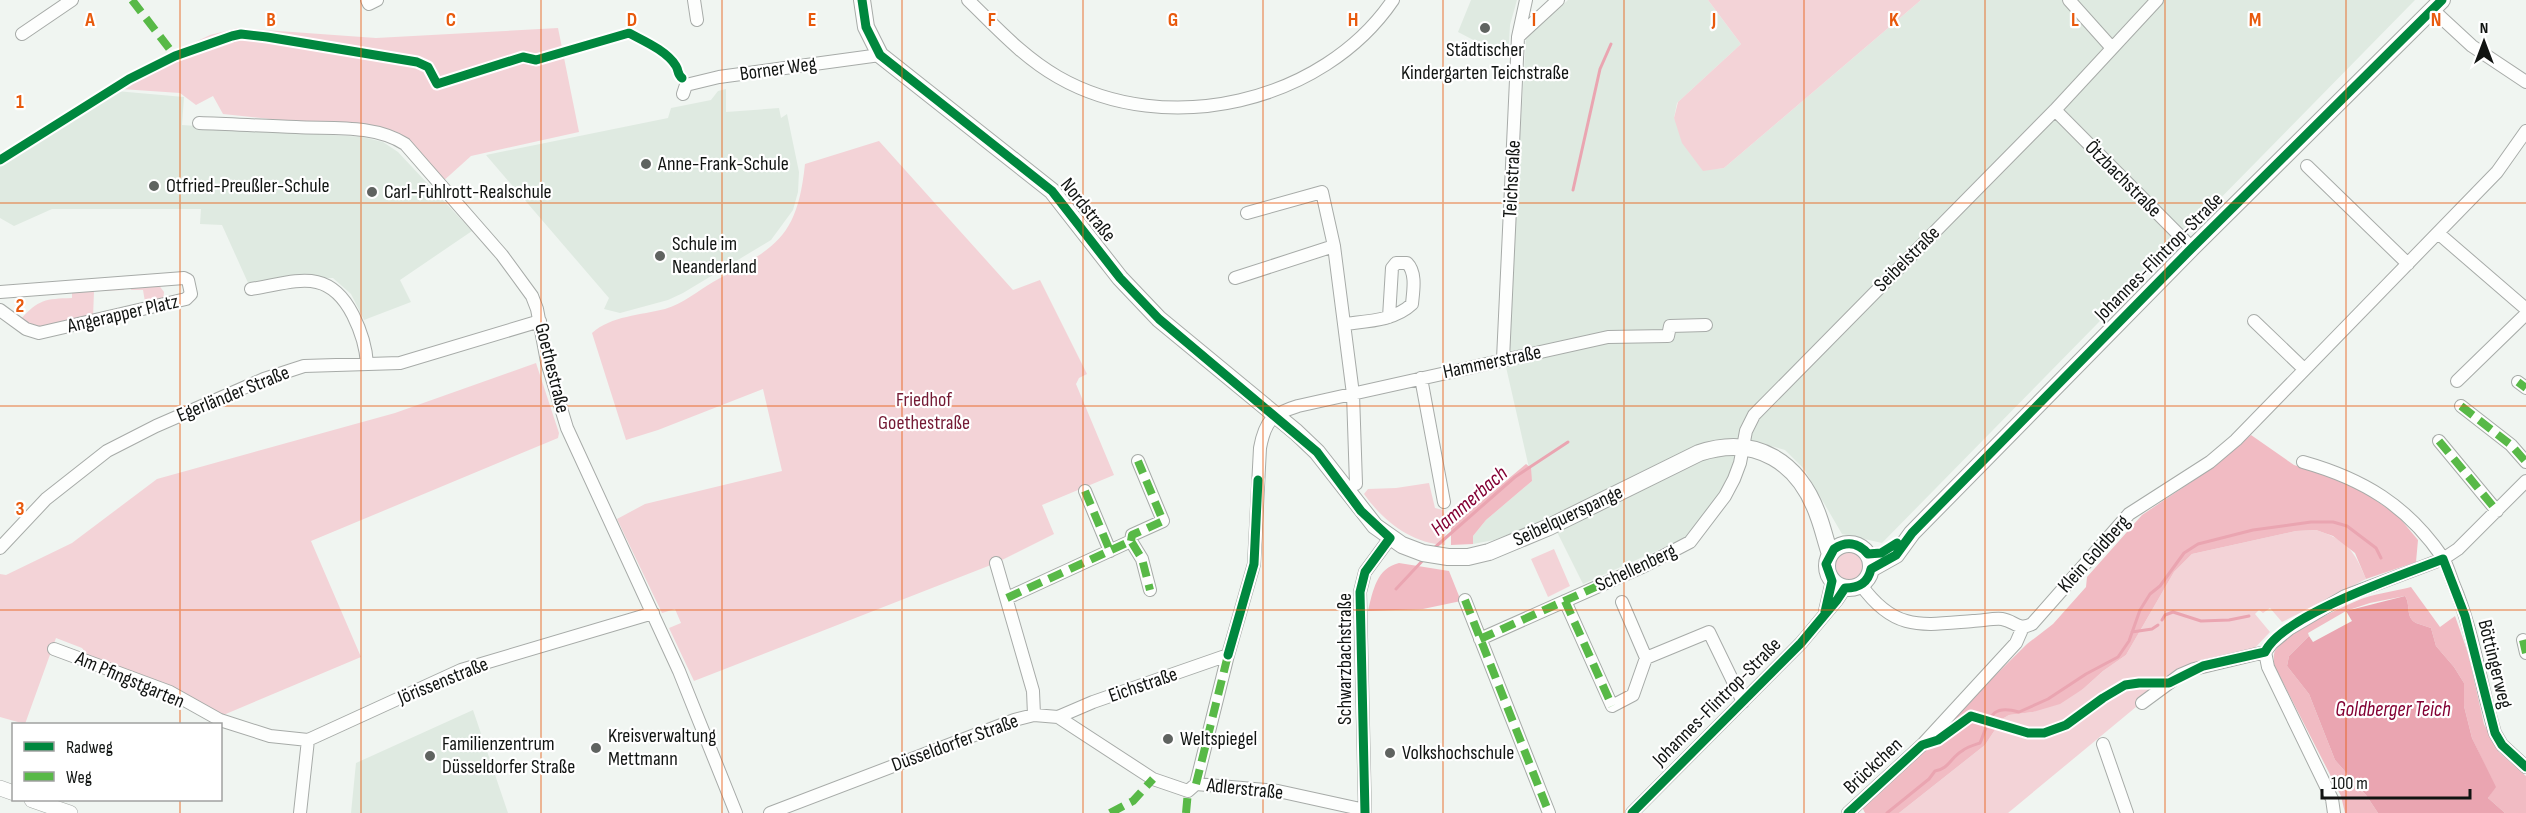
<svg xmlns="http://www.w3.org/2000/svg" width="2526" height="813" viewBox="0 0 2526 813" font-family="'Sofia Sans Condensed',sans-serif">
<rect width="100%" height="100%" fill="#f0f5f1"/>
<path fill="#dfeae1" d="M 1471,0 L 1517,0 L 1510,25 L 1508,58 L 1458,32 Z
M 1568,0 L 1708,0 L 1741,44 L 1677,103 L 1674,118 L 1703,170 L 1724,168 L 1921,0 L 2415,0 L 1882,543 L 1842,534 L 1804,469 L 1785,450 L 1760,443 L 1744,446 L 1712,510 L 1687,537 L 1583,584 L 1550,518 L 1494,540 L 1473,544 L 1473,536 L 1486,520 L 1532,481 L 1506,367 L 1526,39 Z
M 726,89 L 726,112 L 779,108 L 781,118 L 787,114 L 799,172 L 798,192 L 793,210 L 771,240 L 683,293 L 668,300 L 620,313 L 604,309 L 609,298 L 486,155 L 668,118 L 671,108 L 711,100 L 718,91 Z
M 116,91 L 184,97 L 182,125 L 363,137 L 383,142 L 398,152 L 472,231 L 400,280 L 411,302 L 364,320 L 351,294 L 333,278 L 304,278 L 249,285 L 222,225 L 200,224 L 201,209 L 52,209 L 14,226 L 0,218 L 0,163 Z
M 473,710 L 508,813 L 351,813 L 356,763 Z"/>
<path fill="#f3d3d7" d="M 1708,0 L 1921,0 L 1724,168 L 1703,171 L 1682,143 L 1674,118 L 1678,102 L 1741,44 Z
M 238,28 L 376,38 L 558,28 L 579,132 L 471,156 L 441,183 L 398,135 L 375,130 L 223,114 L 213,96 L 196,105 L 180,93 L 121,89 L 115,81 L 210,35 Z
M 879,141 L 1013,290 L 1040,280 L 1087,374 L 1079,378 L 1076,384 L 1114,475 L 1042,505 L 1054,534 L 996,563 L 694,681 L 669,628 L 681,623 L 675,609 L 662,613 L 617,519 L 645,504 L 782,471 L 763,389 L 658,430 L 626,440 L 592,333 C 611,316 641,315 665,309 C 682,304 698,291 713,282 C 775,247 797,240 805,164 Z
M 158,284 L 164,292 L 163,302 L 108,314 L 108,311 L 145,302 L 143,290 L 131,290 L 131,285 Z
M 123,286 L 124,290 L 94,291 L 93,318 L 38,329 L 20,320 C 39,299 45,299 72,298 L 72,293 L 78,293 L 77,289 Z
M 536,363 L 559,433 L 558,438 L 311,541 L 361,657 L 221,716 L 88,656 L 82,648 L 56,638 L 25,724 L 0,717 L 0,574 L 6,575 L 72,543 L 157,479 L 395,413 Z
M 1429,483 L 1435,508 L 1443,510 L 1446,522 L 1445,545 C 1411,543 1383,521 1364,494 L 1368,489 L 1396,488 Z
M 2316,530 C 2347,540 2354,550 2366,579 L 2282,622 L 2270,608 L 2263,613 L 2259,610 L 2255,614 L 2270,632 L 2252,651 L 2171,678 L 2008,813 L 1899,813 L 1985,745 L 2002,719 L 2009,715 L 2033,712 L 2083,689 L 2103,671 L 2126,655 L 2174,572 L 2192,554 L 2296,531 Z
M1832 566a17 17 0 1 1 34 0a17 17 0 1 1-34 0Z
M 1554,549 L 1570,586 L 1548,597 L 1531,559 Z"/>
<path fill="#f1bbc3" d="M 2251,435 L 2294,465 L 2353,484 L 2398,516 L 2418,540 L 2416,562 L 2366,579 L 2355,553 L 2333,536 L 2316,530 L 2296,531 L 2192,554 L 2174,572 L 2126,655 L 2103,671 L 2083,689 L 2060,704 L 2033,712 L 2009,715 L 2002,719 L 1985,745 L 1899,813 L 1865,813 L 1862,807 L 2027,644 L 2053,624 L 2086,587 L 2087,577 L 2142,515 L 2212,468 Z
M 1526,464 L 1531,468 L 1532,481 L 1486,520 L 1473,536 L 1473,544 L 1451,545 L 1451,509 L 1464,516 Z
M 1399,563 L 1449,571 L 1461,601 L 1423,609 L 1368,611 C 1373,590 1377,568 1399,563 Z
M 2411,587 L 2440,627 L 2455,616 L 2468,653 L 2484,724 L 2499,752 L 2526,776 L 2526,813 L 2505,813 L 2488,798 L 2495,787 L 2472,738 L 2464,706 L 2464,683 L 2454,667 L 2436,646 L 2431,628 C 2426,626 2421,625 2416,623 C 2405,617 2411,605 2405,596 L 2370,603 L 2346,611 L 2308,633 L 2309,636 L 2289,656 L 2287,666 L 2309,694 L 2335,760 L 2366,795 L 2378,813 L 2345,813 L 2341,796 L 2274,665 C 2274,660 2273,655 2275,651 C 2282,635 2347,604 2364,598 C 2379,593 2395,591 2411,587 Z"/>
<path fill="#eaa5b1" d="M 2405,596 C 2411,605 2405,617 2416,623 C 2421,625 2426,626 2431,628 L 2436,646 L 2454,667 L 2464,683 L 2464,706 L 2472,738 L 2496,787 L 2488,798 L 2505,813 L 2378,813 L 2366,795 L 2335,760 L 2309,694 L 2287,666 L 2289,656 L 2309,636 L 2313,642 L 2352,621 L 2346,611 Z"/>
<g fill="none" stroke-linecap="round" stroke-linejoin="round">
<path stroke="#eaa5b1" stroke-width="3" d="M 1573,190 L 1600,69 L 1611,44
M 1433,549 L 1515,477 L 1568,442
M 1396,589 L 1425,558
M 2162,620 L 2165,615 L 2173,612 L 2201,621 L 2229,620 L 2249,616
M 2132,632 L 2152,629 L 2158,625
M 1887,813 L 1929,779 L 1935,771 C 1949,769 1951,757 1962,751 C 1967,747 1974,745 1980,743 C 1990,720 1989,703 2019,712 L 2048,699 L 2086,674 L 2118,657 L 2129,641 L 2140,610 L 2150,594 L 2160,586 L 2184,553 L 2198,544 L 2253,530 L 2311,522 L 2333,522 L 2347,526 L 2376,548 L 2381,558"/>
<defs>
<path id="minor" d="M 367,0 L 369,4 L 377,0
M 694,0 L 697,20
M 968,0 C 997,28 1023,57 1058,77 C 1166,139 1323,103 1393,0
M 2069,0 L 2112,48
M 2433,10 L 2472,46 L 2526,82
M 22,34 L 72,0
M 1518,37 L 1558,0
M 683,94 L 686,85 L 719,77 L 880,55
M 2055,110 L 2192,248
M 199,123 C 231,124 264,126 296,127 C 331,129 374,124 405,144 L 502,255 L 532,296 L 537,309 L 547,362 L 567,428 L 679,671 L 736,813
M 2307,166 L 2408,264
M 1247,213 L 1322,192 L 1334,246 L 1353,394 L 1356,484
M 2438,233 L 2526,309
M 1235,278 L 1334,246
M 251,289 C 296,282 328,266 353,315 C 361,331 366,345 367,364
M 0,292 L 184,278 L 188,280 L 191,294 L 186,299 L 39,333 L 26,329 L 0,310
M 2254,321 L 2304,369
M 1344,324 C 1367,321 1394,321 1412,304 C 1413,292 1417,273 1407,263 L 1396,263 L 1392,268 L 1389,317
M 1503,359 L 1518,37 L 1526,0
M 1421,378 L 1444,502
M 2457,381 L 2526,314
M 2518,382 L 2526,388
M 2461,406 L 2511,445 L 2526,462
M 2439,441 L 2497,511
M 2303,462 C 2363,479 2407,505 2443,558 C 2447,565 2450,575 2453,583 C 2474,632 2480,684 2495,733 L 2502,745 L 2526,767
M 1085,491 L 1110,551
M 1131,541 L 1132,535 L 1163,521 L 1138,461
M 0,548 L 46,499 L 107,451 L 156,426 L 264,379 L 304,366 L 400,363 L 540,321
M 996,563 L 1033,691 L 1034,715
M 1861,585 C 1895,632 1922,625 1973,621 C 1982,621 1993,618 2002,619 C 2015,621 2018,631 2032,624 L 2129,514 L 2210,462 L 2236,440 L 2497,172 L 2526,131
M 1007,598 L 1131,541 L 1142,559 L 1150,590
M 1465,600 L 1549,813
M 1565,601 L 1612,706 L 1633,695 L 1646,658 L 1709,632 L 1743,702
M 1622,602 L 1646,658
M 1825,611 L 1832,581
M 1480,639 L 1644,566 L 1690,542 L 1725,496 L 1734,479 L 1740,463 L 1746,431 L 1754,415 L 2055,110 L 2157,0
M 2523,640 L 2526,653
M 54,649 L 170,692 L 220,720 L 270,736 L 308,740
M 2265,652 L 2268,667 L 2332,799 L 2334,813
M 2142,703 L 2180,675 L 2194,669 L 2265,652 L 2272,643 L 2289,629 L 2345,596 L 2443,559 L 2458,549 L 2526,481
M 1058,717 L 1093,702 L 1228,655
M 308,740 L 461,670 L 653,613
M 2103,744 L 2127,813
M 1196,784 L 1228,655 L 1254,564 L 1260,448 C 1265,421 1272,414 1298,406 L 1608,337 L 1668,336 L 1670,326 L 1706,325
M 1196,784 L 1278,791 L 1365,810
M 300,813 L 308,740
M 770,813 L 1014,720 L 1034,715 L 1058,717 L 1153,779 L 1188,791 L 1196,784
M 1365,813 L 1360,592 L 1365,572 L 1390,538
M 1632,813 L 1801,643 L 1837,600 L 1845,588
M 1848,813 L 1922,745 L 2016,643 L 2023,627"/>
<path id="tertiary" d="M 0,788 L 14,793
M 32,800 L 70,813"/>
<path id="secondary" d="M 862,0 L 866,27 L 880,55 L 1052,191 L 1120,278 L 1159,319 L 1296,432 L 1317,452 L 1375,526 L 1402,545 L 1423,553 L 1448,557 L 1468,557 L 1489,552 L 1549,527 L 1699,453 C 1756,434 1800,462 1819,518 C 1823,529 1826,542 1830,554
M1827 566a22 22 0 1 1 44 0a22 22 0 1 1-44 0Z
M 1871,569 L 1896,555 L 1912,533 L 2192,248 L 2442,0"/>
</defs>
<use href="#minor" stroke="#a7aba8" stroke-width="14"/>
<use href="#tertiary" stroke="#a7aba8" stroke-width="16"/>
<use href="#secondary" stroke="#a7aba8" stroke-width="18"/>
<use href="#minor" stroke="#fdfefd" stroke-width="12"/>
<use href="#tertiary" stroke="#fdfefd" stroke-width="15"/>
<use href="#secondary" stroke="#fdfefd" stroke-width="16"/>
<path stroke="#58b947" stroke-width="8" stroke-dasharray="15 8" stroke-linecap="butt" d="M 132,0 L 175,56
M 2518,382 L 2526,388
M 2461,406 L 2511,445 L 2526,462
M 2439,441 L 2497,511
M 1085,491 L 1110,551
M 1131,541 L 1132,535 L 1163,521 L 1138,461
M 1007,598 L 1131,541 L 1142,559 L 1150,590
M 1465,600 L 1549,813
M 1565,601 L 1612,706
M 1480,639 L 1611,580
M 2523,640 L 2526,653
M 1196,784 L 1228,655
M 1110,813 L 1133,801 L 1153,779
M 1186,813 L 1188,791"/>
<defs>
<path id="cycleway" d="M 862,0 L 866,27 L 880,55 L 1052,191 L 1120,278 L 1159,319 L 1317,452 L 1361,511 L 1390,538 L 1365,572 L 1360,592 L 1365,813
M 0,160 L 129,79 L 175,56 L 232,36 L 241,34 L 267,37 L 417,62 L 428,67 L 437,84 L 523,57 L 536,60 L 629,33 C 644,41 667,51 676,66 C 679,71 677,74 682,78
M 1825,612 L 1832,581 L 1826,564 L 1834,549 C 1846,541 1858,542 1868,554 L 1881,553 L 1897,543
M 1228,655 L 1254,564 L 1258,480
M 1632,813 L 1801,643 L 1837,600 L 1845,588 C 1859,588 1868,583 1871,569 L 1896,555 L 1912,533 L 2192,248 L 2442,0
M 1848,813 L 1922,745 L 1938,740 L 1971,716 L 2028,733 L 2044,733 L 2066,725 L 2103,698 L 2125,685 L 2139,683 L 2169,683 L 2203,666 L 2265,652 C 2282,615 2405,574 2443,559 L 2465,616 L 2495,733 L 2502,745 L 2526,767"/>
</defs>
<use href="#cycleway" stroke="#fff" stroke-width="13"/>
<use href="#cycleway" stroke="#00873e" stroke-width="9"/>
</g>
<path fill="none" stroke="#e8590c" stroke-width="1.5" stroke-opacity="0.55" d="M 180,0 L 180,724M 361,0 L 361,813M 541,0 L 541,813M 722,0 L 722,813M 902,0 L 902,813M 1083,0 L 1083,813M 1263,0 L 1263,813M 1443,0 L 1443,813M 1624,0 L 1624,813M 1804,0 L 1804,813M 1985,0 L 1985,813M 2165,0 L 2165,813M 2346,0 L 2346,813M 0,203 L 2526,203M 0,406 L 2526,406M 0,610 L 2526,610M 180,800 L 180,813"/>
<g fill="#5f6360" stroke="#fff" stroke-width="2">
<circle cx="1485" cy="28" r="6"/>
<circle cx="646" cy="164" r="6"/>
<circle cx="154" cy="186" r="6"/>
<circle cx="372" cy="192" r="6"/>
<circle cx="660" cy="256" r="6"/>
<circle cx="1168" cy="739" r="6"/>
<circle cx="596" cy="748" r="6"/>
<circle cx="1390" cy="753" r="6"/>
<circle cx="430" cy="756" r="6"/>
</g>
<g text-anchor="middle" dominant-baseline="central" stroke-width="4.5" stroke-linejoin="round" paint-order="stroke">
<g font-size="20" fill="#111412" stroke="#fff" text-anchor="start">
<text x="1485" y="50" text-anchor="middle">Städtischer<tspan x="1485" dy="23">Kindergarten Teichstraße</tspan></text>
<text x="658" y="164">Anne-Frank-Schule</text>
<text x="166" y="186">Otfried-Preußler-Schule</text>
<text x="384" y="192">Carl-Fuhlrott-Realschule</text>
<text x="672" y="244">Schule im<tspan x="672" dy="23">Neanderland</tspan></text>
<text x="608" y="736">Kreisverwaltung<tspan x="608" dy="23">Mettmann</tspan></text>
<text x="1180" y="739">Weltspiegel</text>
<text x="442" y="744">Familienzentrum<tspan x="442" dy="23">Düsseldorfer Straße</tspan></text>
<text x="1402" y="753">Volkshochschule</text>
</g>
<g font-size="20" fill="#111412" stroke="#fff">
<text transform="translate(778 69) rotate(-8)">Borner Weg</text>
<text transform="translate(1512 179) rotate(-87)">Teichstraße</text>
<text transform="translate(2123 179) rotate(45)">Ötzbachstraße</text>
<text transform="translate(1088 210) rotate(51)">Nordstraße</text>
<text transform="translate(2159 257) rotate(-45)">Johannes-Flintrop-Straße</text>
<text transform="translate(1907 259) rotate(-45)">Seibelstraße</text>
<text transform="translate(123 314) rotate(-13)">Angerapper Platz</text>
<text transform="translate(1492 362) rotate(-12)">Hammerstraße</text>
<text transform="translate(552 368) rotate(76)">Goethestraße</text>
<text transform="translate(233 394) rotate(-22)">Egerländer Straße</text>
<text transform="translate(1568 516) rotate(-25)">Seibelquerspange</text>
<text transform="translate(2094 554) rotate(-48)">Klein Goldberg</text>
<text transform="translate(1636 568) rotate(-25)">Schellenberg</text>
<text transform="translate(1345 659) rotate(-90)">Schwarzbachstraße</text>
<text transform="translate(2495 664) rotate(76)">Böttingerweg</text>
<text transform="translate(130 680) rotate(23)">Am Pfingstgarten</text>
<text transform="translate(443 681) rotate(-22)">Jörissenstraße</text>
<text transform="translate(1143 685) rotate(-19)">Eichstraße</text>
<text transform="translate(1717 702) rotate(-45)">Johannes-Flintrop-Straße</text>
<text transform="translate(955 743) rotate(-20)">Düsseldorfer Straße</text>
<text transform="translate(1873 766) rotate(-43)">Brückchen</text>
<text transform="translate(1245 789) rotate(6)">Adlerstraße</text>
</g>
<g font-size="20" fill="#741a34" stroke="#fff">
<text x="924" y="400">Friedhof<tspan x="924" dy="23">Goethestraße</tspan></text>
</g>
<g font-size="21" font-style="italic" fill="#830234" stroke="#fff">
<text transform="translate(1469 501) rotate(-41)">Hammerbach</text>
<text x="2393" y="709">Goldberger Teich</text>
</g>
</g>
<g font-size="20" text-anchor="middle" font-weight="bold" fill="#e8590c" stroke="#fff" stroke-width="4.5" stroke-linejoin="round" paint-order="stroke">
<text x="90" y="26">A</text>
<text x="271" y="26">B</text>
<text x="451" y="26">C</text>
<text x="632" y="26">D</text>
<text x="812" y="26">E</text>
<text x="992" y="26">F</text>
<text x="1173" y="26">G</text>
<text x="1353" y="26">H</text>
<text x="1534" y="26">I</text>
<text x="1714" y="26">J</text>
<text x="1894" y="26">K</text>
<text x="2075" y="26">L</text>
<text x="2255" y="26">M</text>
<text x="2436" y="26">N</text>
<text x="20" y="108">1</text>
<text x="20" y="312">2</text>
<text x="20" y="515">3</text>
</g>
<rect x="12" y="723" width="210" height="78" fill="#ffffff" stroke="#a0a1a0" stroke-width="1.5"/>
<rect x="24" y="742" width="30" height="9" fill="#00873e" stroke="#a0a1a0" stroke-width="1.5"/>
<text x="66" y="753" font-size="18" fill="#111412">Radweg</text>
<rect x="24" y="772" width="30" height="9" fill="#58b947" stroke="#a0a1a0" stroke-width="1.5"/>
<text x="66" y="783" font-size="18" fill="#111412">Weg</text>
<g transform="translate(2484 42)" stroke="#ffffff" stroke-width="4.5" paint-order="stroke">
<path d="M0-4.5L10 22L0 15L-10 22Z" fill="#111412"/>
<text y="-9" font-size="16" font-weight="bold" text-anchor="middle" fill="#111412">N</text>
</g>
<path d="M2322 789v9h148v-9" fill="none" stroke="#111412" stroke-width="3"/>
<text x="2331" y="789" font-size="18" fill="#111412" stroke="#ffffff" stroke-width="4.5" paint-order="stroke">100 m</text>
</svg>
